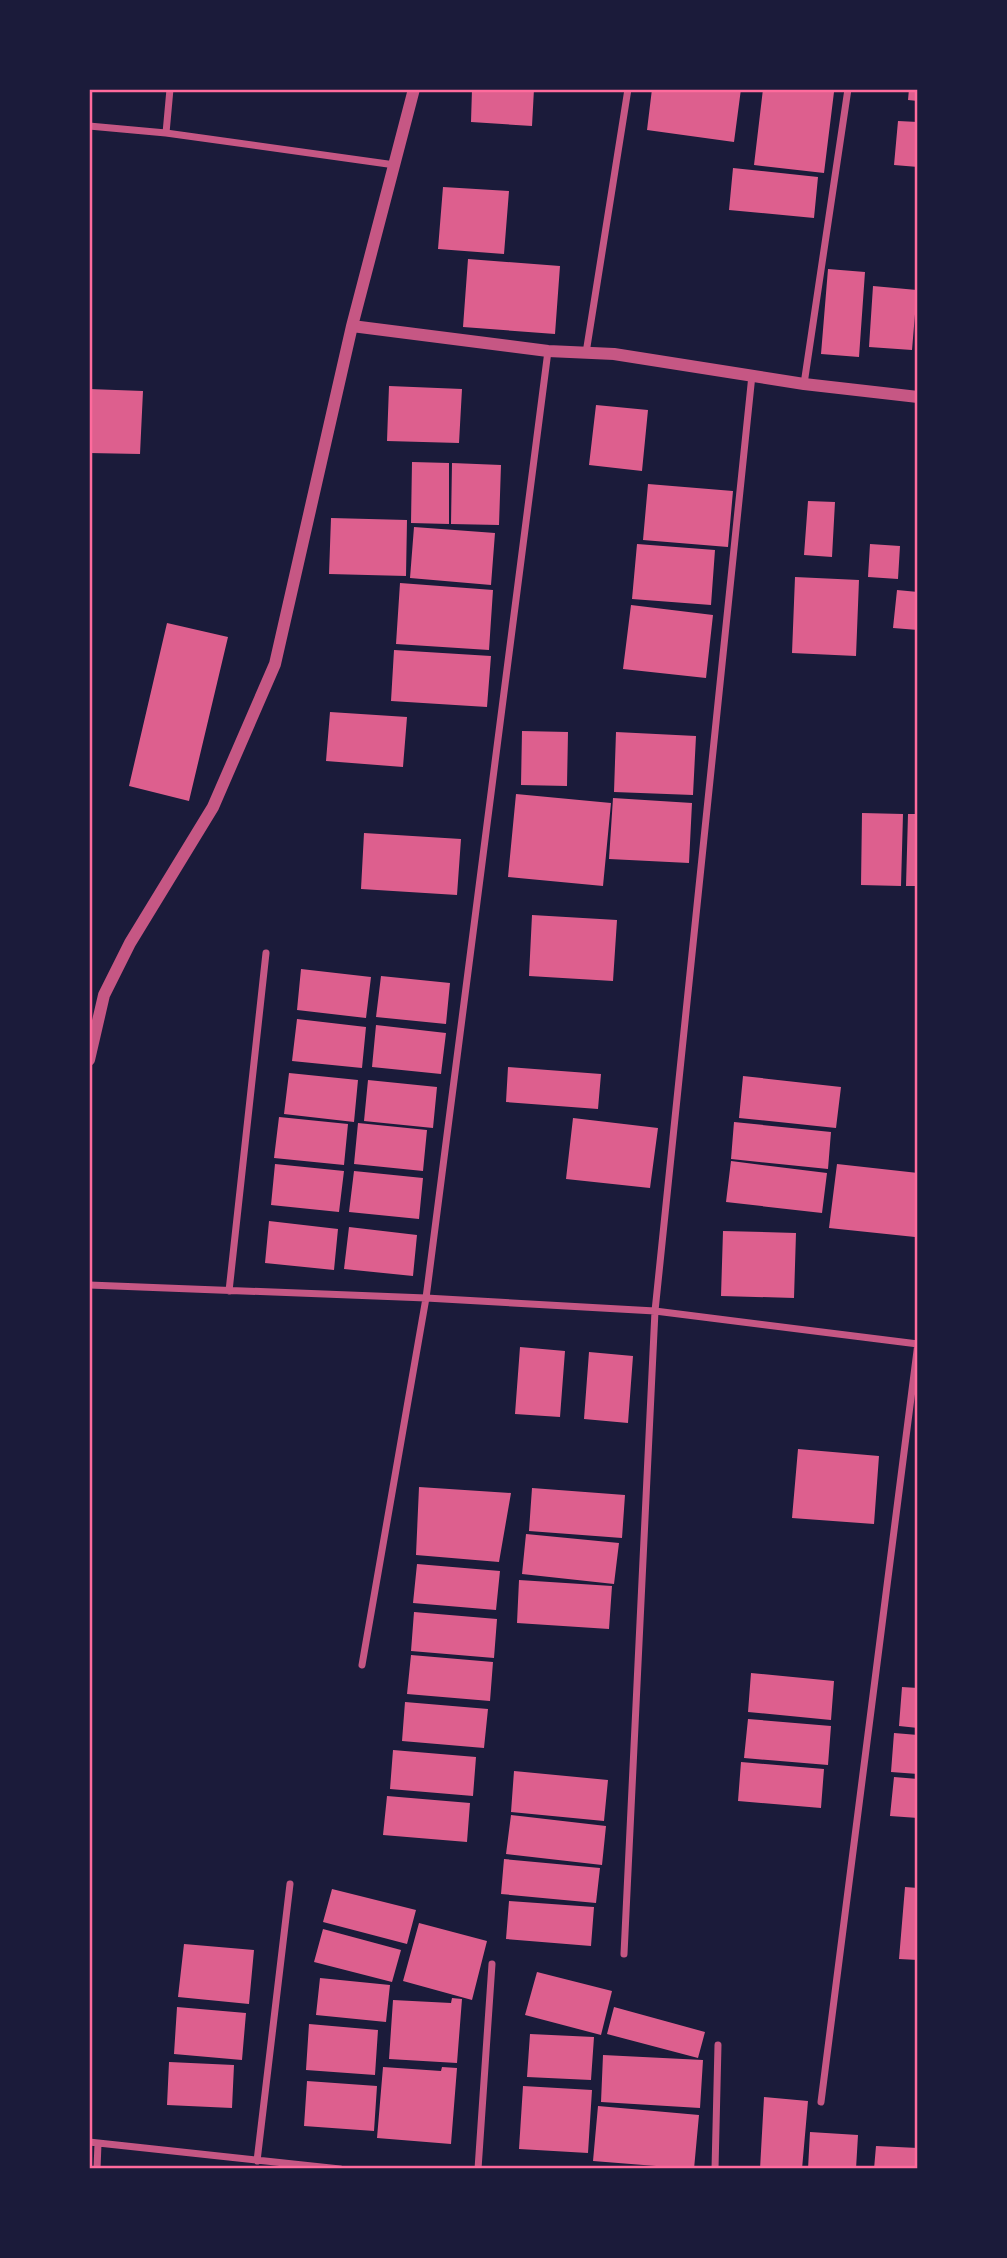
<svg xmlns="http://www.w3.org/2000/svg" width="1007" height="2258" viewBox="0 0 1007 2258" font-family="'IBM Plex Serif',serif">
<rect width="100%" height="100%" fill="#1b1b3a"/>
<path fill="#dd5f8e" d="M 472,89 L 534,89 L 532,126 L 471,122 Z
M 652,89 L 741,89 L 734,142 L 647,130 Z
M 763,89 L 806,89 L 834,92 L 824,173 L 754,165 Z
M 909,89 L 918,89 L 918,101 L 908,100 Z
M 898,121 L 918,122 L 918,167 L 894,165 Z
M 733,168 L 818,177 L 814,218 L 729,210 Z
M 443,187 L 509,191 L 504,254 L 438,249 Z
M 468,259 L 560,266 L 555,334 L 463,327 Z
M 828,269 L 865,272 L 859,357 L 821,354 Z
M 873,286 L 917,290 L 912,350 L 869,347 Z
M 389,386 L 462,389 L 459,443 L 387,441 Z
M 89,389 L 143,391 L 140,454 L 89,453 Z
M 596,405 L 648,410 L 642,471 L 589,465 Z
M 412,462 L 449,463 L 449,524 L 411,523 Z
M 452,463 L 501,465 L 499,525 L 451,524 Z
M 648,484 L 733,491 L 728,547 L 643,540 Z
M 808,501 L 835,502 L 832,557 L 804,555 Z
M 331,518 L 407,520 L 406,576 L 329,574 Z
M 414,527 L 495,533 L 491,585 L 410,578 Z
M 637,544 L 715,550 L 711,605 L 632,599 Z
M 870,544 L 900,546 L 898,579 L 868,577 Z
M 795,577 L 859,580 L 856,656 L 792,653 Z
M 400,583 L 493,590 L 489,650 L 396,644 Z
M 897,590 L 918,592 L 918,630 L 893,628 Z
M 631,605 L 713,615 L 706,678 L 623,669 Z
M 167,623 L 228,637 L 189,801 L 129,786 Z
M 394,650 L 491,656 L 487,707 L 391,701 Z
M 330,712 L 407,717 L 403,767 L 326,761 Z
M 522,731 L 568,732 L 567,786 L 521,785 Z
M 616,732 L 696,736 L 693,795 L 614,792 Z
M 516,794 L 611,803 L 603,886 L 508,877 Z
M 613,798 L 692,803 L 689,863 L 609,859 Z
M 862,813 L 903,814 L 901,886 L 861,885 Z
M 908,814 L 918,814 L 918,886 L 906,886 Z
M 364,833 L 461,839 L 457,895 L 361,889 Z
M 532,915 L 617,920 L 613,981 L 529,976 Z
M 301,969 L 371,977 L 366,1018 L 297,1010 Z
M 381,976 L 450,983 L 446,1024 L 376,1017 Z
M 297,1019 L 366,1027 L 362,1068 L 292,1061 Z
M 376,1025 L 446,1033 L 441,1074 L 372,1067 Z
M 508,1067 L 601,1074 L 598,1109 L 506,1102 Z
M 289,1073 L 358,1080 L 354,1122 L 284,1114 Z
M 743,1076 L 841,1087 L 836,1128 L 739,1118 Z
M 368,1080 L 437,1087 L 433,1128 L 364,1121 Z
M 279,1117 L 348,1124 L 344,1165 L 274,1158 Z
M 573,1118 L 658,1128 L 650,1188 L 566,1179 Z
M 734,1122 L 831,1132 L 828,1169 L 731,1159 Z
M 358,1123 L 427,1130 L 423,1171 L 354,1164 Z
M 731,1161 L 827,1173 L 822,1213 L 726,1202 Z
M 275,1164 L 344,1171 L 339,1212 L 271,1205 Z
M 837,1164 L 918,1173 L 918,1215 L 915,1237 L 829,1228 Z
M 354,1171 L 423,1178 L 419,1219 L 349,1212 Z
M 269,1221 L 338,1229 L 334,1270 L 265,1263 Z
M 349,1227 L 417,1235 L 413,1276 L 344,1269 Z
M 723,1231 L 796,1233 L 794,1298 L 721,1296 Z
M 520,1347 L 565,1351 L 560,1417 L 515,1414 Z
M 589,1352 L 633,1356 L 628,1423 L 584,1419 Z
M 798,1449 L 879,1456 L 874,1524 L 792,1518 Z
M 419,1487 L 511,1493 L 499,1562 L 416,1555 Z
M 532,1488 L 625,1495 L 622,1538 L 529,1531 Z
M 526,1534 L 619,1543 L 614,1584 L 522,1574 Z
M 417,1564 L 500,1571 L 496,1610 L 413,1603 Z
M 519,1580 L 612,1586 L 609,1629 L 517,1623 Z
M 414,1612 L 497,1619 L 494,1658 L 411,1651 Z
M 411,1655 L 493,1662 L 490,1701 L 407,1694 Z
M 751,1673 L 834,1681 L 831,1720 L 748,1712 Z
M 902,1687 L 918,1688 L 918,1728 L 899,1726 Z
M 405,1702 L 488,1709 L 484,1748 L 402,1741 Z
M 748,1719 L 831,1726 L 828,1765 L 744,1758 Z
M 894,1733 L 918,1735 L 918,1774 L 891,1772 Z
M 393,1750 L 476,1757 L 473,1796 L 390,1789 Z
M 741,1762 L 824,1769 L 821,1808 L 738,1801 Z
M 514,1771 L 608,1780 L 604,1821 L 511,1812 Z
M 894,1777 L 918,1779 L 918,1818 L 890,1816 Z
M 387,1796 L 470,1803 L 467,1842 L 383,1835 Z
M 511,1815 L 606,1826 L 602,1865 L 506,1854 Z
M 504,1859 L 600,1868 L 596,1903 L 501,1894 Z
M 905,1887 L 918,1888 L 918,1960 L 899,1959 Z
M 332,1889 L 416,1910 L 407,1944 L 323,1922 Z
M 509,1901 L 594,1907 L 591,1946 L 506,1939 Z
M 419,1923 L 487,1941 L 472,2000 L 403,1981 Z
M 323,1929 L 401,1950 L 392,1982 L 314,1962 Z
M 184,1944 L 254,1950 L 249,2004 L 178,1997 Z
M 537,1972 L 612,1991 L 601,2035 L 525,2015 Z
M 320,1978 L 390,1985 L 386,2022 L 316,2015 Z
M 452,1998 L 462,1999 L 457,2063 L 389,2059 L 393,2000 L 451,2003 Z
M 177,2007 L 246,2013 L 242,2060 L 174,2054 Z
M 614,2007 L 705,2032 L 698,2058 L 607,2034 Z
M 309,2024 L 378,2030 L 375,2075 L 306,2070 Z
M 530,2034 L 594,2037 L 591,2080 L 527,2077 Z
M 603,2055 L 703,2060 L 700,2108 L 601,2102 Z
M 169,2062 L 234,2065 L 232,2108 L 167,2105 Z
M 383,2067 L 441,2071 L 442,2067 L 457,2068 L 451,2144 L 377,2138 Z
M 307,2081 L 377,2086 L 374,2131 L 304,2126 Z
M 523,2086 L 592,2090 L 588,2153 L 519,2149 Z
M 764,2097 L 808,2101 L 802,2169 L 760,2169 Z
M 598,2106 L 699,2115 L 694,2169 L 593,2161 Z
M 810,2132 L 858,2135 L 856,2169 L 808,2169 Z
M 876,2146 L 918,2148 L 918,2169 L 874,2169 Z"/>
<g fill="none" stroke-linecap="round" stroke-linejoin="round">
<path stroke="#c65784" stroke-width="7" d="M 89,126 L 166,133 L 395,165
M 166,133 L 170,89
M 586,353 L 628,89
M 804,384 L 848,89
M 89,1285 L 426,1298 L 655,1311 L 918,1344
M 229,1291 L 266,953
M 362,1665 L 426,1298 L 548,351
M 624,1954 L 655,1311 L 752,375
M 821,2102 L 918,1343
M 89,2142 L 340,2169
M 257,2161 L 290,1884
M 97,2169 L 98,2143
M 478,2169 L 492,1964
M 715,2169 L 718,2045"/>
<path stroke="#c65784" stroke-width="12" d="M 352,326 L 548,351 L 614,354 L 804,384 L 918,397
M 89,1060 L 104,995 L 130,943 L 213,807 L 275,664 L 352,326 L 414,89"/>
</g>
<rect width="1007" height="2258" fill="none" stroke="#1b1b3a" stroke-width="182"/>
<rect x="91" y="91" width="825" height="2076" fill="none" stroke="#ff6b9d" stroke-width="2.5"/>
</svg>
